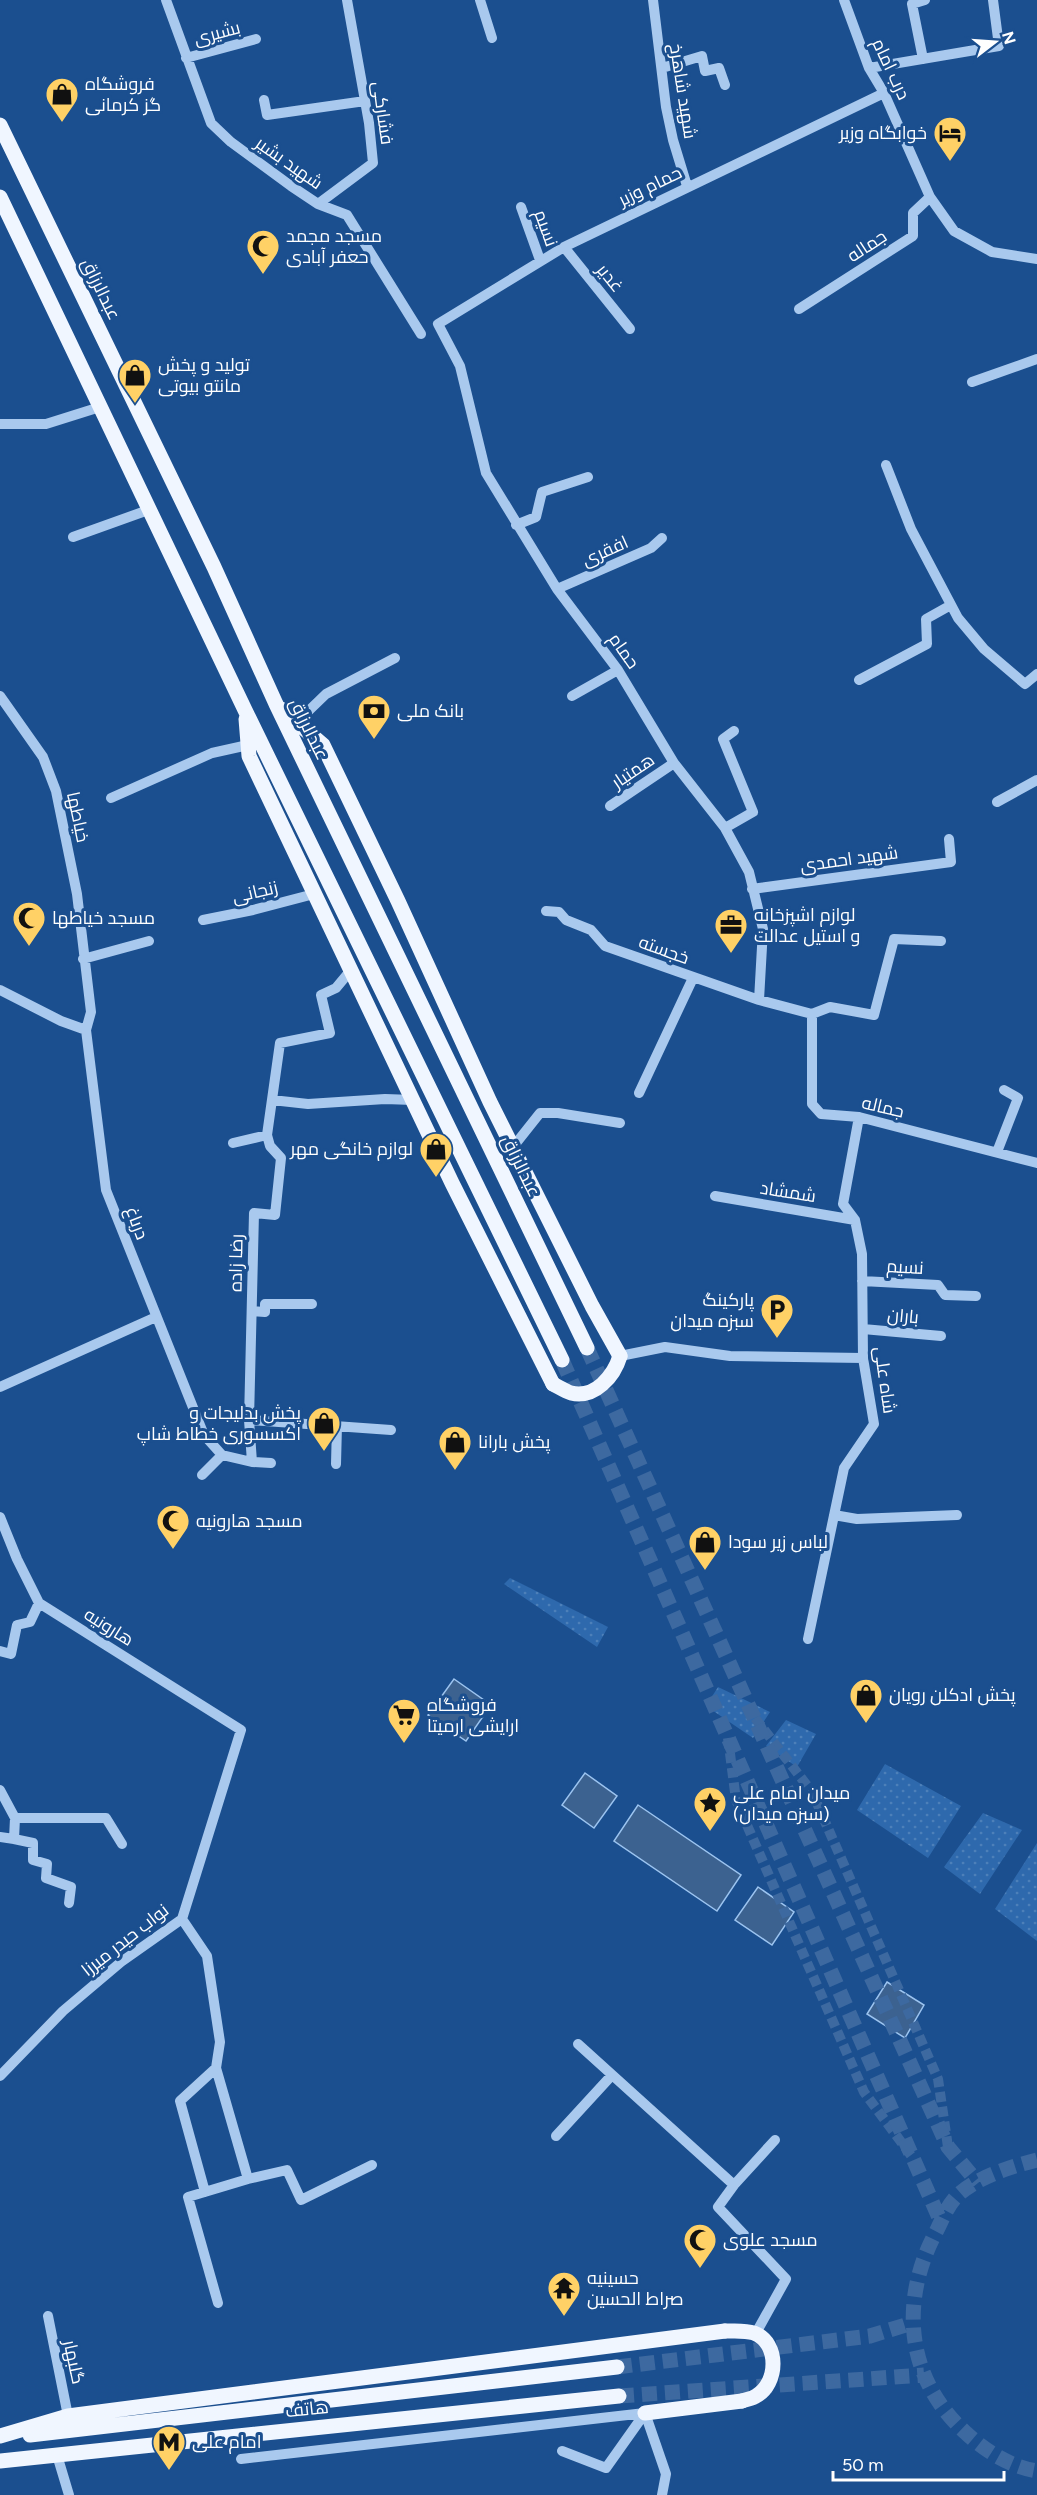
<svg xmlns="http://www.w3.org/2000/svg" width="1037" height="2495" viewBox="0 0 1037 2495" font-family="Figtree,Cairo,sans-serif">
<defs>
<pattern id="grass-dots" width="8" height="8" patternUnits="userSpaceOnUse" patternTransform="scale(1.5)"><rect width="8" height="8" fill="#2e69ad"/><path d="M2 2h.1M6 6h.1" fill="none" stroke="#4d80b9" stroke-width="1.8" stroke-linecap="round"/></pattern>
</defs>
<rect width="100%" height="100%" fill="#1b4f8f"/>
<path fill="url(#grass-dots)" d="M 510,1578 L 608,1627 L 597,1647 L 504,1584 Z
M 718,1687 L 770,1712 L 753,1738 L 706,1706 Z
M 786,1720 L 816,1734 L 797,1767 L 766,1746 Z
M 885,1764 L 961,1806 L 928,1858 L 857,1810 Z
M 983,1813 L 1022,1830 L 980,1894 L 944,1867 Z
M 1037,1843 L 1037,1941 L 995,1909 Z"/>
<path fill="#3c6290" stroke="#9cc4f0" stroke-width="1.5" d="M 454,1679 L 491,1705 L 466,1741 L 428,1715 Z
M 585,1773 L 617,1796 L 594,1828 L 562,1805 Z
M 638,1805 L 741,1875 L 717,1911 L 614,1841 Z
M 758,1887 L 794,1912 L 772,1945 L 735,1920 Z
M 887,1982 L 924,2005 L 905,2038 L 867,2014 Z"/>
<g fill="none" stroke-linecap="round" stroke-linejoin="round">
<path stroke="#3d69a0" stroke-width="10" stroke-dasharray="10 5" stroke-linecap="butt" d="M 755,1718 L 812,1792 L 938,2079 L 948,2147
M 728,1738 L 736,1800 L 805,1958 L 864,2092 L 913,2158"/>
<path stroke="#3d69a0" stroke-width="15" stroke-dasharray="15 8" stroke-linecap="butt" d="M 587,1348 L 948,2147 L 978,2183
M 562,1360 L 941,2222
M 1037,2160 C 1013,2166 977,2177 958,2195 C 948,2204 943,2218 937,2230 C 899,2300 905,2378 966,2433 C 985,2451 1011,2467 1037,2471
M 617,2367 L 870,2336 L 912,2323
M 619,2396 L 924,2375"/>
<path stroke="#a9c9ee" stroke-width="10" d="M 166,0 L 211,123 L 231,142 L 291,186 L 318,204 L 347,215 L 421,334
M 480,0 L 492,38
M 653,0 L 666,107 L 673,140 L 687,186
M 844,0 L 869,68 L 884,93 L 930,197 L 954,231 L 992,252 L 1037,259
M 186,58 L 256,39
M 923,59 L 912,4 L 925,0
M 662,68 L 702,56 L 705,71 L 719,68 L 725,85
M 869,68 L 999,46 L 993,0
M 264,100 L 267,115 L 365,101
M 318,204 L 373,163 L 369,123 L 347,0
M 521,207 L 540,260
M 564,247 L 630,329
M 799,309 L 913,236 L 913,213 L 930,197
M 972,382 L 1037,359
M 0,424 L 46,424 L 100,407
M 886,465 L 911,529 L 958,618 L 984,649 L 1025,684 L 1037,674
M 516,525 L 536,517 L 542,492 L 588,477
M 73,537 L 151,509
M 557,589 L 651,548 L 662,538
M 859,680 L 927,644 L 926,619 L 951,605
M 0,696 L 43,757 L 56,791 L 77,894 L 91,1012 L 86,1030
M 572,696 L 618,670
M 297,722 L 326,694 L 395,658
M 111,798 L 212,753 L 248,745
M 997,802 L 1037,780
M 610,806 L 674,763
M 725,828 L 753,812 L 723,739 L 734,731
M 752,889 L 951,862 L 949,839
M 546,911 L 559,912 L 566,920 L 591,930 L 605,946 L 759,1000 L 812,1014 L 830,1007 L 874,1015 L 894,939 L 941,941
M 203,920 L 253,910 L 314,894
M 83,959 L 149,941
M 0,990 L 61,1021 L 86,1030 L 106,1190 L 204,1435 L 222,1455 L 252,1462 L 271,1463
M 759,1000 L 763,929 L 749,872 L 725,828 L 674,763 L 618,670 L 557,589 L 486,473 L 460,366 L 438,324 L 564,247 L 884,93
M 812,1014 L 812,1104 L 821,1114 L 859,1117 L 1037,1163
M 639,1093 L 693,978
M 272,1100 L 308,1104 L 385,1099 L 413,1100
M 233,1143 L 267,1135
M 513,1147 L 540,1113 L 558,1113 L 620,1123
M 997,1152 L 1018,1098 L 1004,1090
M 715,1196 L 855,1220
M 862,1281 L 938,1285 L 945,1295 L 976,1296
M 252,1311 L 265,1312 L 265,1304 L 312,1304
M 863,1329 L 941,1336
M 620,1356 L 665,1347 L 730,1356 L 863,1358
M 0,1387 L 156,1317
M 249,1420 L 391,1430
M 252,1462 L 249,1420 L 254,1213 L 275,1215 L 281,1158 L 270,1146 L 267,1135 L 280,1043 L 330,1033 L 321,995 L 336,988 L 351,970
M 336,1464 L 337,1425
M 202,1475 L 222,1455
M 834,1515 L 857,1519 L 957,1515
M 0,1517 L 17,1559 L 39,1603 L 241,1730 L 182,1919 L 121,1962 L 63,2011 L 0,2076
M 808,1639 L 844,1468 L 874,1424 L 863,1358 L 862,1254 L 855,1220 L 843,1204 L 859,1117
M 0,1651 L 11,1654 L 17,1625 L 30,1622 L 39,1603
M 0,1790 L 15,1818 L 106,1818 L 122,1844
M 0,1837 L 14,1839 L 15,1818
M 14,1839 L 33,1843 L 33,1860 L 47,1864 L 46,1878 L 71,1887 L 69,1903
M 182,1919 L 207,1956 L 220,2042 L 216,2068 L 248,2179 L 188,2197 L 218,2303
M 578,2044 L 734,2185 L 718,2207 L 786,2279 L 756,2333
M 556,2136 L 612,2075
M 248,2179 L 287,2170 L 301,2200 L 372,2165
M 734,2185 L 775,2140
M 205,2192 L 180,2101 L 216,2068
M 48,2316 L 68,2416
M 645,2413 L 666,2474 L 662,2495
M 562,2451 L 606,2468 L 645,2413
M 57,2455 L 69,2495
M 241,2459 L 645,2413"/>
<path stroke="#f0f6ff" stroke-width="15" d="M 0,125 L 214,567 L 276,704 L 587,1348
M 0,197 L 245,710 L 562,1360
M 281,709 L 323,745 L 398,901 L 490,1102 L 592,1306 L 620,1356
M 246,719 L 249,756 L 452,1183 L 553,1384
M 645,2413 L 742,2401
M 30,2435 L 617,2367
M 0,2436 L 68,2416 L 725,2331
M 0,2461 L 619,2396"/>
<path stroke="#f0f6ff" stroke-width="15" d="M 553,1384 C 559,1387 565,1391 571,1393 C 595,1399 614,1376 620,1356
M 725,2331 C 735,2331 745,2330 754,2333 C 780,2343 778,2384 756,2396 C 752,2399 746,2399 742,2401"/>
</g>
<defs>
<symbol id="shop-pin" viewBox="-11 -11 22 30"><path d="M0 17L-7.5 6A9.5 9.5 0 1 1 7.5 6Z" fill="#ffd166" stroke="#1b4f8f"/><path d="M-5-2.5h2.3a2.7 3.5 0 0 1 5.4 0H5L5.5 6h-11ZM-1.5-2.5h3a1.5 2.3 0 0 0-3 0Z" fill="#111"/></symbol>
<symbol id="hotel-pin" viewBox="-11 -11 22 30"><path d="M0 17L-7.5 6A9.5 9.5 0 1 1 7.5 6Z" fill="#ffd166" stroke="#1b4f8f"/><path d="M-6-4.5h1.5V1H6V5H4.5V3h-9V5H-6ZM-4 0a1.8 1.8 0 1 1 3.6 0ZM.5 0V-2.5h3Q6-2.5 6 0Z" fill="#111"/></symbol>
<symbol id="mosque-pin" viewBox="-11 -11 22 30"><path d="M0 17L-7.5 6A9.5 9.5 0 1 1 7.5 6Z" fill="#ffd166" stroke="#1b4f8f"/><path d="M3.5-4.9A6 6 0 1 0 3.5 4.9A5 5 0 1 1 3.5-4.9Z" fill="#111"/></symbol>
<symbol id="bank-pin" viewBox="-11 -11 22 30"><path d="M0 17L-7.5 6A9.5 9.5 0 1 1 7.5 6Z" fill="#ffd166" stroke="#1b4f8f"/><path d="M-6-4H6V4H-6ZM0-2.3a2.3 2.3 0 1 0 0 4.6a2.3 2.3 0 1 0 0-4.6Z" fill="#111"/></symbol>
<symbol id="office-pin" viewBox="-11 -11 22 30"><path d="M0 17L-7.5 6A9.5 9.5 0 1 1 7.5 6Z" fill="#ffd166" stroke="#1b4f8f"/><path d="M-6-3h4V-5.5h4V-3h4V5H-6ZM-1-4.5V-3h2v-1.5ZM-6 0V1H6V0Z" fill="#111"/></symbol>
<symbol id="parking-pin" viewBox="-11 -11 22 30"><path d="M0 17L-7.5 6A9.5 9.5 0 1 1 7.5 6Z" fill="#ffd166" stroke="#1b4f8f"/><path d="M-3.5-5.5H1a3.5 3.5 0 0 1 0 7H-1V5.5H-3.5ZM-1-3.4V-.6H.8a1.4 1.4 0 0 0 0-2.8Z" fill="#111"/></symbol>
<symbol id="supermarket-pin" viewBox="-11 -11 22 30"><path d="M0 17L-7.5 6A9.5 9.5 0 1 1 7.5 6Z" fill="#ffd166" stroke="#1b4f8f"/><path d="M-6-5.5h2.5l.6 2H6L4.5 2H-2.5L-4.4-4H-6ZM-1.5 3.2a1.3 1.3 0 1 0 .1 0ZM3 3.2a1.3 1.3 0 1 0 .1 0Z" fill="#111"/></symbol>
<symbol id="sight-pin" viewBox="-11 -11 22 30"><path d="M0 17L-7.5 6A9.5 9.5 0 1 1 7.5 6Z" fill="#ffd166" stroke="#1b4f8f"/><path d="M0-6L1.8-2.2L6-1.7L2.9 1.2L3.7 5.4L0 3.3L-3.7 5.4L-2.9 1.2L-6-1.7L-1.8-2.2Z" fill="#111"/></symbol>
<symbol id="temple-pin" viewBox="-11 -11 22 30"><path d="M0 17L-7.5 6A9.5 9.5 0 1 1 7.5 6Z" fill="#ffd166" stroke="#1b4f8f"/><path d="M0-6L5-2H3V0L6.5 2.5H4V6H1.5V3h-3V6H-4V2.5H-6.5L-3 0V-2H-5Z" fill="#111"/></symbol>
<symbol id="metro-pin" viewBox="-11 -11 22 30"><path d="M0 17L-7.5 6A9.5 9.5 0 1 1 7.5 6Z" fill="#ffd166" stroke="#1b4f8f"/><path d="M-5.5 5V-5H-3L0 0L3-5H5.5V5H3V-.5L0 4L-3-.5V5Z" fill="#111"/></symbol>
</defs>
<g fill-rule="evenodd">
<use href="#shop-pin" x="43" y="75" width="38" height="52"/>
<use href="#hotel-pin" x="931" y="114" width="38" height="52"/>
<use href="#mosque-pin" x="244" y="227" width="38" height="52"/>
<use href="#shop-pin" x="116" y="356" width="38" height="52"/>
<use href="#bank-pin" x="355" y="692" width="38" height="52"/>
<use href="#mosque-pin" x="10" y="899" width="38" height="52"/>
<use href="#office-pin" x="712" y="906" width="38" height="52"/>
<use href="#shop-pin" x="417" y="1130" width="38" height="52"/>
<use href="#parking-pin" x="758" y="1291" width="38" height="52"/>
<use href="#shop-pin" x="305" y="1404" width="38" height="52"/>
<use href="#shop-pin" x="436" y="1423" width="38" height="52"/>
<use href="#mosque-pin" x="154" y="1502" width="38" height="52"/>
<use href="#shop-pin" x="686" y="1523" width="38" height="52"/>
<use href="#shop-pin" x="847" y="1676" width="38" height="52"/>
<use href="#supermarket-pin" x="385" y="1696" width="38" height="52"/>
<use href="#sight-pin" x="691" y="1784" width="38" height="52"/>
<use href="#mosque-pin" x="681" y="2221" width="38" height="52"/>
<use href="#temple-pin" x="545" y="2269" width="38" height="52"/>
<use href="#metro-pin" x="150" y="2423" width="38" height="52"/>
</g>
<g text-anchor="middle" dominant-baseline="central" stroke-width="6" stroke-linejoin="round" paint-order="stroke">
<g font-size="18" fill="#fff" stroke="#1b4f8f">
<text transform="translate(217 33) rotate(-15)">بشیری</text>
<text transform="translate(891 69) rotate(65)">درب امام</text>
<text transform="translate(683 91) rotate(81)">شهید شاهرخ</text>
<text transform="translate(383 113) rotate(82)">فشارکی</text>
<text transform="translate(289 163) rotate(35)">شهید بشیر</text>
<text transform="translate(650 186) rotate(-26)">حمام وزیر</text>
<text transform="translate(546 228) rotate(70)">نسیم</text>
<text transform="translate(867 246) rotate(-33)">جماله</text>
<text transform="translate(610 278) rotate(51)">غدیر</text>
<text transform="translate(101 289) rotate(64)">عبدالرزاق</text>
<text transform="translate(605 551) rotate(-24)">افقری</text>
<text transform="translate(624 651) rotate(55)">حمام</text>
<text transform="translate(309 729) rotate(64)">عبدالرزاق</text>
<text transform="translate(633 771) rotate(-34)">همتیار</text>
<text transform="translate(78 817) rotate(78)">خیاطها</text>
<text transform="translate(849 859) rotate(-8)">شهید احمدی</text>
<text transform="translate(255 892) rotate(-13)">زنجانی</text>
<text transform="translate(664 950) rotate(20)">خجسته</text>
<text transform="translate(883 1107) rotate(13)">جماله</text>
<text transform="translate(521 1166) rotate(64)">عبدالرزاق</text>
<text transform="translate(788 1192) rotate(9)">شمشاد</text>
<text transform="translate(137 1223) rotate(69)">درباغ</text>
<text transform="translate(236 1263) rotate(-89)">رضا زاده</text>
<text transform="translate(905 1267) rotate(3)">نسیم</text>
<text transform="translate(903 1316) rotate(5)">باران</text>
<text transform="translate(885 1380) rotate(82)">شاه علی</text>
<text transform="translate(109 1627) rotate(32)">هارونیه</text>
<text transform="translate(125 1940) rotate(-38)">نواب حیدر میرزا</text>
<text transform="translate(74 2362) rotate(78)">گلبهار</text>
<text transform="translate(307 2409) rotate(-6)">هاتف</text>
</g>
<g font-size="18" fill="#fff" stroke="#1b4f8f" text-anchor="start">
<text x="85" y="84">فروشگاه<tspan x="85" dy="21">گز کرمانی</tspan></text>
<text x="927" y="133" text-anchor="end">خوابگاه وزیر</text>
<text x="286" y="236">مسجد مجمد<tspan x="286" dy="21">حعفر آبادی</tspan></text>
<text x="158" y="365">تولید و پخش<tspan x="158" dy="21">مانتو بیوتی</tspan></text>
<text x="397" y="711">بانک ملی</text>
<text x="754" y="915">لوازم اشپزخانه<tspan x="754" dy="21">و استیل عدالت</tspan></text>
<text x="52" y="918">مسجد خیاطها</text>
<text x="413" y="1149" text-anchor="end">لوازم خانگی مهر</text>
<text x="754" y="1300" text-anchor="end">پارکینگ<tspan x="754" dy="21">سبزه میدان</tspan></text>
<text x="301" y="1413" text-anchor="end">پخش بدلیجات و<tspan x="301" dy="21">اکسسوری خطاط شاپ</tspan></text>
<text x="478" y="1442">پخش بارانا</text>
<text x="196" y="1521">مسجد هارونیه</text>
<text x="728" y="1542">لباس زیر سودا</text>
<text x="889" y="1695">پخش ادکلن رویان</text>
<text x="427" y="1705">فروشگاه<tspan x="427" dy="21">ارایشی ارمیتا</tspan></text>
<text x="733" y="1793">میدان امام علی<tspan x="733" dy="21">(سبزه میدان)</tspan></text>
<text x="723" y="2240">مسجد علوی</text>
<text x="587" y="2278">حسینیه<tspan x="587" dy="21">صراط الحسین</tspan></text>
<text x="192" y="2442">امام علی</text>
</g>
</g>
<g transform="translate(995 42) rotate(73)" stroke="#1b4f8f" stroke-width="4.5" paint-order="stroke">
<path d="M0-4.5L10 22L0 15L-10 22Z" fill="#ffffff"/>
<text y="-9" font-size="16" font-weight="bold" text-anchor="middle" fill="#ffffff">N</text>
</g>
<path d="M833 2471v9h171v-9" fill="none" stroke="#ffffff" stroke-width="3"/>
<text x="842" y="2471" font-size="18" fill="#ffffff" stroke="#1b4f8f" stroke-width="4.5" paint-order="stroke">50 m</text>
</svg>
